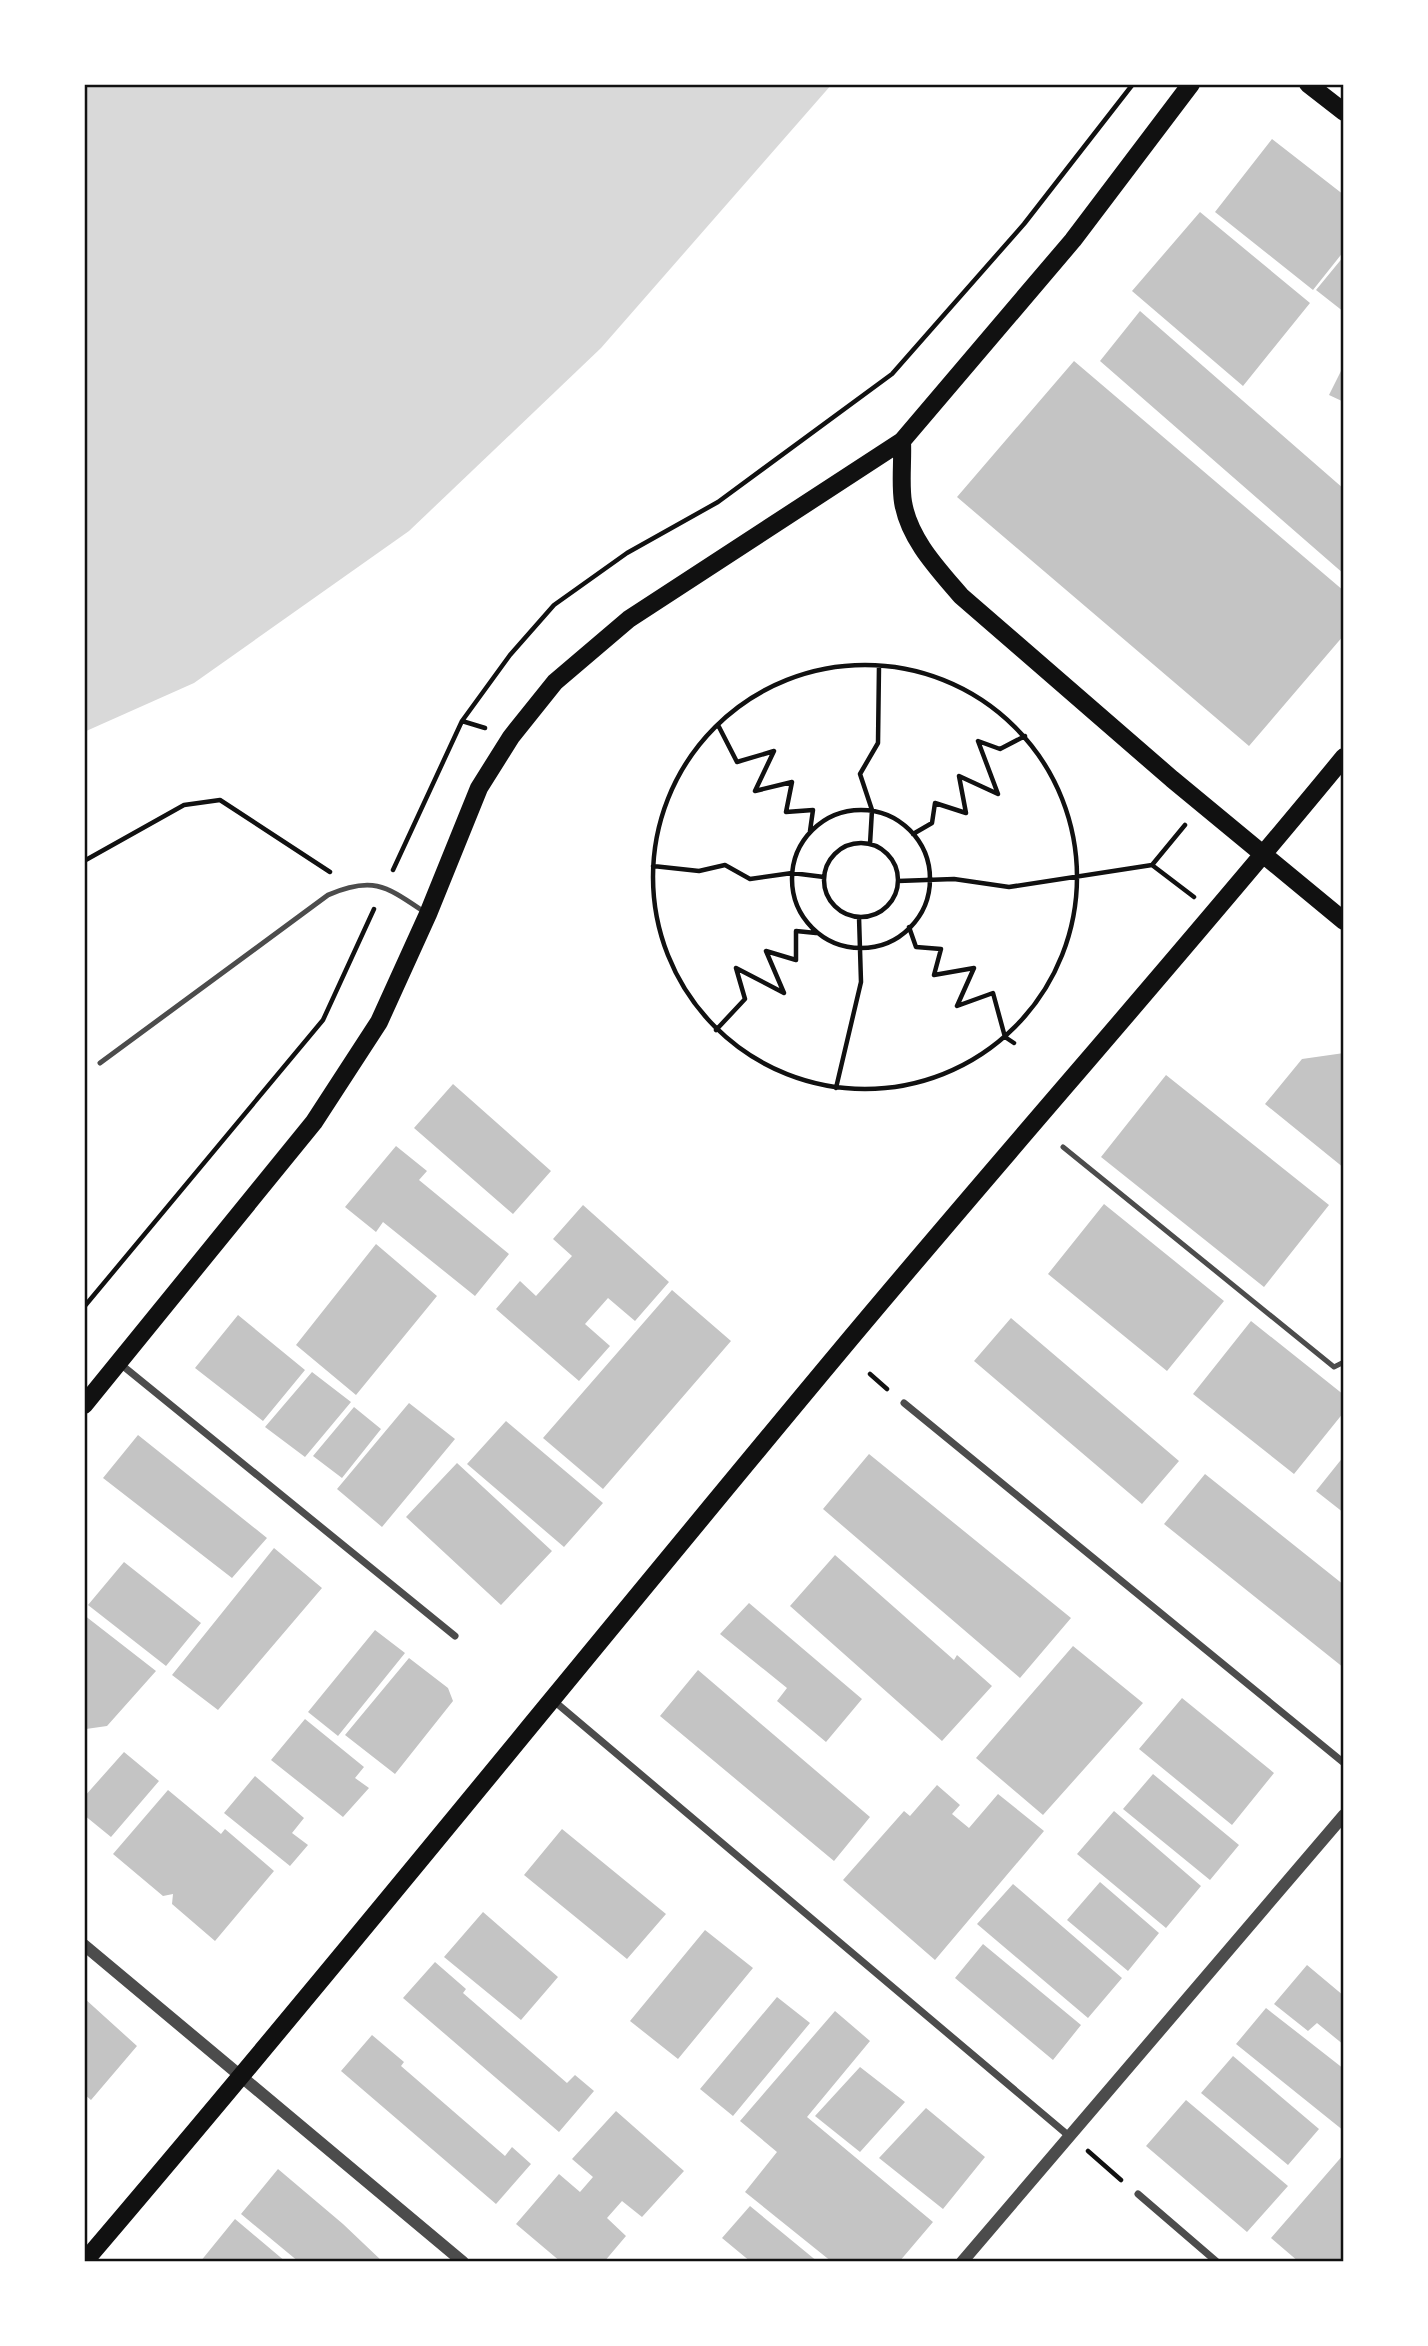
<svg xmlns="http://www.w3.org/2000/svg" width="1428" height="2346" viewBox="0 0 1428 2346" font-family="'PT Sans Narrow',sans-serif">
<rect width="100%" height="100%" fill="#fff"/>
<path fill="#d9d9d9" d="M 84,84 L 832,84 L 601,348 L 409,531 L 194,683 L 84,732 Z"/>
<path fill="#c4c4c4" d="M 1272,139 L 1344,195 L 1344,251 L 1313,290 L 1215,212 Z
M 1200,212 L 1310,303 L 1243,386 L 1132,291 Z
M 1344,256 L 1344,312 L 1316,290 Z
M 1140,311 L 1344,489 L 1344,574 L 1100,361 Z
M 1074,361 L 1344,591 L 1344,635 L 1249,746 L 957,497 Z
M 1344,365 L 1344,402 L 1329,395 Z
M 1344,1053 L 1344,1168 L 1265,1104 L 1302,1059 Z
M 1166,1075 L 1329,1205 L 1264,1287 L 1101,1157 Z
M 453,1084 L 551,1171 L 513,1214 L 414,1128 Z
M 396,1146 L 427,1171 L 419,1180 L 509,1254 L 475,1296 L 383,1222 L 376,1232 L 345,1207 Z
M 1104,1204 L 1224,1301 L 1167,1371 L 1048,1274 Z
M 583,1205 L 669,1282 L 635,1321 L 608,1298 L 585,1324 L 610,1346 L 579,1381 L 496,1309 L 520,1281 L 536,1296 L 572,1256 L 553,1239 Z
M 376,1244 L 437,1296 L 356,1395 L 296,1345 Z
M 672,1290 L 731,1341 L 603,1489 L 543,1438 Z
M 238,1315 L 305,1370 L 263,1421 L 195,1368 Z
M 1011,1318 L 1179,1461 L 1142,1504 L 974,1361 Z
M 1251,1321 L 1344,1395 L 1344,1412 L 1294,1474 L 1193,1394 Z
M 312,1372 L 351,1402 L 305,1457 L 265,1427 Z
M 409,1403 L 455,1439 L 382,1527 L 337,1489 Z
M 354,1407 L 381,1429 L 342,1478 L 313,1456 Z
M 506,1421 L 603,1503 L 564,1547 L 467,1464 Z
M 138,1435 L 267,1538 L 232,1578 L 103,1478 Z
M 869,1454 L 1071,1618 L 1020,1678 L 823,1509 Z
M 1344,1456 L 1344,1513 L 1316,1491 Z
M 457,1463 L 552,1551 L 501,1605 L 406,1517 Z
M 1205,1474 L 1344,1585 L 1344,1668 L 1164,1524 Z
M 274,1548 L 322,1588 L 218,1710 L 172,1675 Z
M 835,1555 L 954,1660 L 957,1655 L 992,1686 L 942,1741 L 790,1606 Z
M 124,1562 L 201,1623 L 166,1666 L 88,1605 Z
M 749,1603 L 862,1699 L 826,1742 L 777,1701 L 787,1688 L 720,1634 Z
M 84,1615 L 156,1671 L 107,1726 L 86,1729 Z
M 375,1630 L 405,1653 L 338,1736 L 308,1712 Z
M 1073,1646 L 1143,1703 L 1043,1815 L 976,1758 Z
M 409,1658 L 448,1688 L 453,1701 L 395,1774 L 345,1735 Z
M 698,1670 L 870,1817 L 834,1861 L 660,1716 Z
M 1182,1698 L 1274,1773 L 1232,1825 L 1139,1749 Z
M 305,1719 L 364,1767 L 355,1778 L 369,1788 L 343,1817 L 271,1760 Z
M 124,1752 L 159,1781 L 111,1837 L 84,1815 L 84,1797 Z
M 1153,1774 L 1239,1845 L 1210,1880 L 1123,1809 Z
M 255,1776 L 304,1818 L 292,1833 L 308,1845 L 290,1866 L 224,1813 Z
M 937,1785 L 960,1805 L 952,1814 L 969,1828 L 998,1794 L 1044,1831 L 935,1960 L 843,1880 L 904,1811 L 910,1816 Z
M 168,1790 L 221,1834 L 225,1829 L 274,1871 L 215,1941 L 172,1904 L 173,1894 L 163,1896 L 113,1854 Z
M 1114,1811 L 1201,1886 L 1166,1928 L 1077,1854 Z
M 562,1829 L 666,1914 L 627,1959 L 524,1875 Z
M 1100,1882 L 1159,1933 L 1128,1971 L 1067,1920 Z
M 1013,1884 L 1122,1978 L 1088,2018 L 977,1924 Z
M 483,1912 L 558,1977 L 521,2020 L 444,1957 Z
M 705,1930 L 753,1968 L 678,2059 L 630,2021 Z
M 983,1944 L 1081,2025 L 1053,2060 L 955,1978 Z
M 435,1962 L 466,1989 L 463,1993 L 567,2083 L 575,2075 L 594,2091 L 559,2132 L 403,1998 Z
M 1307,1965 L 1344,1996 L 1344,2045 L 1317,2023 L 1308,2031 L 1274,2004 Z
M 777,1997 L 810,2023 L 733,2116 L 700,2089 Z
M 84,1998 L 137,2046 L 91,2100 L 84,2094 Z
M 1266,2008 L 1344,2069 L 1344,2131 L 1236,2044 Z
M 835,2011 L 870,2041 L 807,2117 L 933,2222 L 899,2262 L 832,2262 L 745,2192 L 777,2152 L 740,2121 Z
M 372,2035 L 404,2062 L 401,2066 L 505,2156 L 512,2147 L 531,2164 L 496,2204 L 341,2071 Z
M 1233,2056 L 1319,2129 L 1288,2165 L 1201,2093 Z
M 860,2067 L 905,2102 L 860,2152 L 815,2116 Z
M 1186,2100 L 1288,2186 L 1247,2232 L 1146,2146 Z
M 926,2108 L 985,2157 L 943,2209 L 879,2158 Z
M 616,2111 L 684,2171 L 642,2217 L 622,2201 L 607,2218 L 626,2236 L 604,2262 L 561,2262 L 516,2224 L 559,2174 L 580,2192 L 593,2177 L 572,2159 Z
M 1344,2154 L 1344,2262 L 1299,2262 L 1271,2238 Z
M 278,2169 L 343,2224 L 383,2262 L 299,2262 L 241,2214 Z
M 750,2206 L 818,2262 L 751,2262 L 722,2238 Z
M 235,2219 L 286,2262 L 200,2262 Z"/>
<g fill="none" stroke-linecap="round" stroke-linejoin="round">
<path stroke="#111" stroke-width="4.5" d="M653 877a212 212 0 1 1 424 0a212 212 0 1 1-424 0Z
M 718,725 L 737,762 L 774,751 L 755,791 L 792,782 L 786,812 L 813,810 L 810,831
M 485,728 L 462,721 L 510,655 L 554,605 L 627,553 L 718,502 L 892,374 L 1024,224 L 1133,84
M792 879a69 69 0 1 1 138 0a69 69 0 1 1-138 0Z
M 1185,825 L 1152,865 L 1194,897
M 913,834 L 932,823 L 935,803 L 966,813 L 959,776 L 998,794 L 978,741 L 1000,749 L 1025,736
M824 880a37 37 0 1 1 74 0a37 37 0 1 1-74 0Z
M 870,844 L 872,810 L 860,774 L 878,743 L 879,666
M 84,861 L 184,805 L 220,800 L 330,872
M 653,866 L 699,871 L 725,865 L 750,879 L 792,873 L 824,877
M 393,870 L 462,721
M 898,881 L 954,879 L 1009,887 L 1152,865
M 909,927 L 916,947 L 941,949 L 934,975 L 974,968 L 957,1006 L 993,993 L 1005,1037 L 1014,1043
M 716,1030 L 745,999 L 736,968 L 784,993 L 766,951 L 796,960 L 796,931 L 816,933
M 836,1088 L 861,982 L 859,917
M 84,1307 L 323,1020 L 374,909
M 870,1374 L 887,1389
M 1088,2151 L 1121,2180"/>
<path stroke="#4c4c4c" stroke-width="5" d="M 100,1063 L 328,895 C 374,875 387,887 426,913
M 1063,1147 L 1334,1367 L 1344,1362"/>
<path stroke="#4c4c4c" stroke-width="7" d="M 118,1362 L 455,1636
M 904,1403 L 1344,1763
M 554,1701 L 1069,2136
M 1138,2194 L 1217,2262"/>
<path stroke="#4c4c4c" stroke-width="12" d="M 84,1945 L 463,2262
M 962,2262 L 1344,1815"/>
<path stroke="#111" stroke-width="18" d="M 1308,84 L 1344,112
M 902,441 C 903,461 900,483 903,502 C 909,539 938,569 961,596 L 1172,779 L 1344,921
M 84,1405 L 314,1122 L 379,1022 L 428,914 L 479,788 L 511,737 L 555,682 L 629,619 L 902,441 L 1073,240 L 1191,84
M 84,2262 C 340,1962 587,1654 840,1351 C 1006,1152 1179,958 1344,757"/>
</g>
<rect width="1428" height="2346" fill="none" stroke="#ffffff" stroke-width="172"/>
<rect x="86" y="86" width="1256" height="2174" fill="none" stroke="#111" stroke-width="2.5"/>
</svg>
